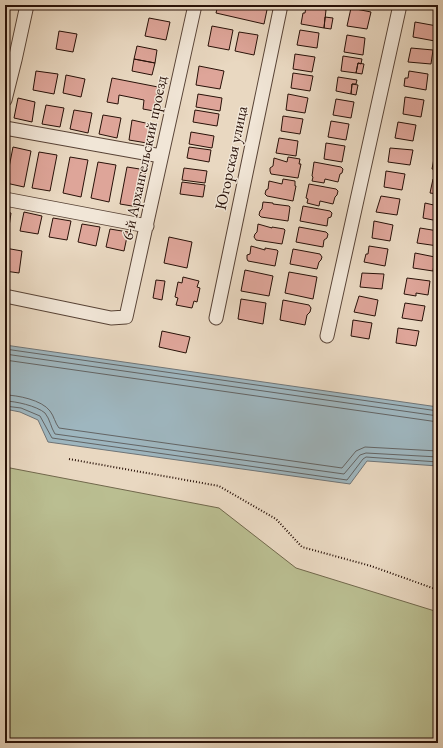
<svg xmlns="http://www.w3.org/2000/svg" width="443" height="748" viewBox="0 0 443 748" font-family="'EB Garamond',serif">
<rect width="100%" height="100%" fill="#e9d8c1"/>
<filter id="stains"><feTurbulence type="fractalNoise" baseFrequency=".005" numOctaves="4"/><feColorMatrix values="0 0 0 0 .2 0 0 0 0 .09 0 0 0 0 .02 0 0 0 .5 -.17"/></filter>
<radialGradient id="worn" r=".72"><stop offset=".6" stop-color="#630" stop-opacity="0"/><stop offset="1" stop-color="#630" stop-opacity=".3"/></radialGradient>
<path fill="#babe91" stroke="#71684c" d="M 5,467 L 219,508 L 296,568 L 438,612 L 438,743 L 5,743 Z"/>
<path fill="#9eb6bf" stroke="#6f7476" d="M 5,345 L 438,407 L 438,466 L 367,461 L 350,484 L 48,442 L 38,420 L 20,412 L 5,409 Z"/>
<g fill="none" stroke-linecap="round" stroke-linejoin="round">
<path stroke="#636464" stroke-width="1" d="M 5,349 L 438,411
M 5,354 L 438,416
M 5,360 L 438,422
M 5,395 C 17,395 42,400 50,411 C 54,416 55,423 59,428 L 342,468 L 356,451 L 365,447 L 438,451
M 5,401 C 15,401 37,406 45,413 C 50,419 51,428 55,434 L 344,474 L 360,455 L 366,453 L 438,457
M 5,406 L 21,408 L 40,416 L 52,438 L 347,480 L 363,459 L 366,457 L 438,462"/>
</g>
<path fill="#dea599" stroke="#281108" d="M 218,5 L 268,5 L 264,24 L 216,13 Z
M 312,6 L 326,10 L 324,28 L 301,24 L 303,13 L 305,13 L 306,7 L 311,7 Z
M 351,8 L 371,12 L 367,29 L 347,26 Z
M 325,17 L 333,18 L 331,29 L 324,28 Z
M 149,18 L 170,22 L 166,40 L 145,36 Z
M 415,22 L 437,26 L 435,41 L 413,37 Z
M 212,26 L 233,30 L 229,50 L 208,46 Z
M 300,30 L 319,33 L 317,48 L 297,45 Z
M 59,31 L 77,34 L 73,52 L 56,49 Z
M 239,32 L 258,35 L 254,55 L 235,51 Z
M 347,35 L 365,38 L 363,55 L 344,52 Z
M 137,46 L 157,50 L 155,63 L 134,59 Z
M 411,48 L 433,50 L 431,64 L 408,62 Z
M 295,54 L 315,57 L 312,72 L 293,69 Z
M 343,56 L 362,59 L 361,64 L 358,63 L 356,73 L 341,71 Z
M 134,59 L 155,63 L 152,75 L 132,71 Z
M 358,63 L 364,64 L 362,74 L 356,73 Z
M 199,66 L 224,71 L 220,89 L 196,85 Z
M 36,71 L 58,74 L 54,94 L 33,90 Z
M 409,71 L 428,74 L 426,90 L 404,86 L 405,78 L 408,78 Z
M 293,73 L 313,76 L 310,91 L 291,88 Z
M 66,75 L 85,79 L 81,97 L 63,93 Z
M 338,77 L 357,80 L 356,84 L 352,84 L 351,94 L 336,91 Z
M 112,78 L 158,87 L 154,111 L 143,109 L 144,100 L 119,95 L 118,104 L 107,102 Z
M 352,84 L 358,85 L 356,95 L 351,94 Z
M 198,94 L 222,98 L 220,111 L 196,107 Z
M 288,94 L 308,98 L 305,113 L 286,110 Z
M 405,97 L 424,100 L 421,117 L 403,114 Z
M 18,98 L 35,102 L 32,122 L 14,118 Z
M 336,99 L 354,102 L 351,118 L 333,115 Z
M 46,105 L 64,108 L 60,127 L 42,124 Z
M 74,110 L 92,113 L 88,133 L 70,129 Z
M 195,110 L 219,114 L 217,126 L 193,122 Z
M 103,115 L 121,118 L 117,138 L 99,134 Z
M 283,116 L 303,119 L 300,134 L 281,131 Z
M 132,120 L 150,124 L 147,143 L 129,140 Z
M 331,121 L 349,124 L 346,140 L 328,137 Z
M 398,122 L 416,125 L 413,141 L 395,138 Z
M 191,132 L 214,136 L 212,148 L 189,144 Z
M 279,138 L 298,141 L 296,156 L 276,153 Z
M 326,143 L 345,146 L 342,162 L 324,159 Z
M 13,147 L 31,151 L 24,187 L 6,183 Z
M 189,147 L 211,150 L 209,162 L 187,158 Z
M 390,148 L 413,150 L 410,165 L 388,162 Z
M 39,152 L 57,155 L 50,191 L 32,188 Z
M 435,153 L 438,154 L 438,170 L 432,169 Z
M 70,157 L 88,160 L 81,197 L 63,193 Z
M 288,157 L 300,159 L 299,164 L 301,164 L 298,178 L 271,174 L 270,171 L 270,168 L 273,166 L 274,158 L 287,162 Z
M 98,162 L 116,165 L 109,202 L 91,198 Z
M 314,162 L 341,167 L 343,169 L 342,173 L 340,174 L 338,182 L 325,179 L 324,183 L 312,181 L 313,177 L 312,176 Z
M 127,167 L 146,170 L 138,207 L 120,204 Z
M 184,168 L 207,171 L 205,183 L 182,180 Z
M 386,171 L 405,174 L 402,190 L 384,187 Z
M 283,179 L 295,181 L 295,186 L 296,186 L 293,201 L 267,196 L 265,194 L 266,190 L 268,189 L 269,181 L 282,184 Z
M 433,179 L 438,180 L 438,194 L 430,193 Z
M 182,182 L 205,185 L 203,197 L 180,194 Z
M 309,184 L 336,189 L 338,191 L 337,195 L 335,197 L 333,204 L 320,201 L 319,206 L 307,203 L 308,199 L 306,198 Z
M 381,196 L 400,199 L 397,215 L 376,212 Z
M 263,202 L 273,203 L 273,204 L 289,206 L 290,207 L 288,221 L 261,217 L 259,215 L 260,211 L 262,209 Z
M 425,203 L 438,206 L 438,221 L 423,218 Z
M 303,206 L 330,211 L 332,213 L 331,217 L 328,218 L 327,226 L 300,221 Z
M 5,212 L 11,213 L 8,234 L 5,233 Z
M 24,212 L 42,216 L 38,234 L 20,231 Z
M 53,218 L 71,221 L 67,240 L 49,237 Z
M 374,221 L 393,225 L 390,241 L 372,238 Z
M 82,224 L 100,227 L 96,246 L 78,242 Z
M 258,224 L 272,228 L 272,227 L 284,229 L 285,230 L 282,244 L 256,240 L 254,237 L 255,234 L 257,232 Z
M 299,227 L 326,232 L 328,234 L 327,238 L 324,240 L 323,247 L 296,242 Z
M 420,228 L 438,231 L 438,246 L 417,243 Z
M 110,229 L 128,232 L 124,251 L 106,247 Z
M 169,237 L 192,242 L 187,268 L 164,263 Z
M 251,246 L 265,250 L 265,248 L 277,250 L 278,251 L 275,266 L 248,261 L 247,259 L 247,255 L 250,254 Z
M 369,246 L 388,249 L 385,266 L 364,262 L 366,254 L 368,254 Z
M 5,248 L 22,251 L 19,273 L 5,271 Z
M 293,249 L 320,254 L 322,257 L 321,260 L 319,262 L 317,269 L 290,264 Z
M 415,253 L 435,257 L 433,271 L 413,268 Z
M 245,270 L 273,276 L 269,296 L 241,291 Z
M 289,272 L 317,277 L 313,299 L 285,293 Z
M 362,273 L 384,274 L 382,289 L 360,287 Z
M 183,277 L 199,281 L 197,287 L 200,288 L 197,302 L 194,301 L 192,308 L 176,305 L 178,298 L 175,297 L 178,282 L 182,283 Z
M 407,278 L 430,281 L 428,295 L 416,293 L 416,296 L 404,294 Z
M 156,280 L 165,281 L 162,300 L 153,298 Z
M 359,296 L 378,300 L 375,316 L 354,312 Z
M 241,299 L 266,303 L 263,324 L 238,319 Z
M 283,300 L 309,305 L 311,308 L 310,312 L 307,315 L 305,325 L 280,320 Z
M 405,303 L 425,306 L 422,321 L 402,318 Z
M 353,320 L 372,323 L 369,339 L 351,336 Z
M 398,328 L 419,331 L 416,346 L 396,343 Z
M 162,331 L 190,337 L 186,353 L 159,347 Z"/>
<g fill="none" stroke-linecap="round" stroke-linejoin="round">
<defs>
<path id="minor" d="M 5,100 L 15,60 L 27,5
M 5,128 L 161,156
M 5,199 L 147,226
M 5,296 L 111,318 L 126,317 L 195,5
M 216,318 L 281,5
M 327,336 L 400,5"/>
</defs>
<use href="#minor" stroke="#584336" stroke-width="15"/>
<path stroke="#281108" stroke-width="2" stroke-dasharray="1 2" stroke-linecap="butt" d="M 69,459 L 219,486 L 276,519 L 302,547 L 371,566 L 438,590"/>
<use href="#minor" stroke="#f1e6d7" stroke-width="13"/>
</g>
<g text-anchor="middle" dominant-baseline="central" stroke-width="3" stroke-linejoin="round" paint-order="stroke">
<g font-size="16" fill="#281108" stroke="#f1e6d7">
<text transform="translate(144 158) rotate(-78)">6-й Архангельский проезд</text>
<text transform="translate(231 158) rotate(-78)">Югорская улица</text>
</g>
</g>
<rect width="443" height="748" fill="none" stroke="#e9d8c1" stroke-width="20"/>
<rect x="6" y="6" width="431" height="736" fill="none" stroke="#281108" stroke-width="2"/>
<rect x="10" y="10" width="423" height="728" fill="none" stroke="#281108"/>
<rect width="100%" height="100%" filter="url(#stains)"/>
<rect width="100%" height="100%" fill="url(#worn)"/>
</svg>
